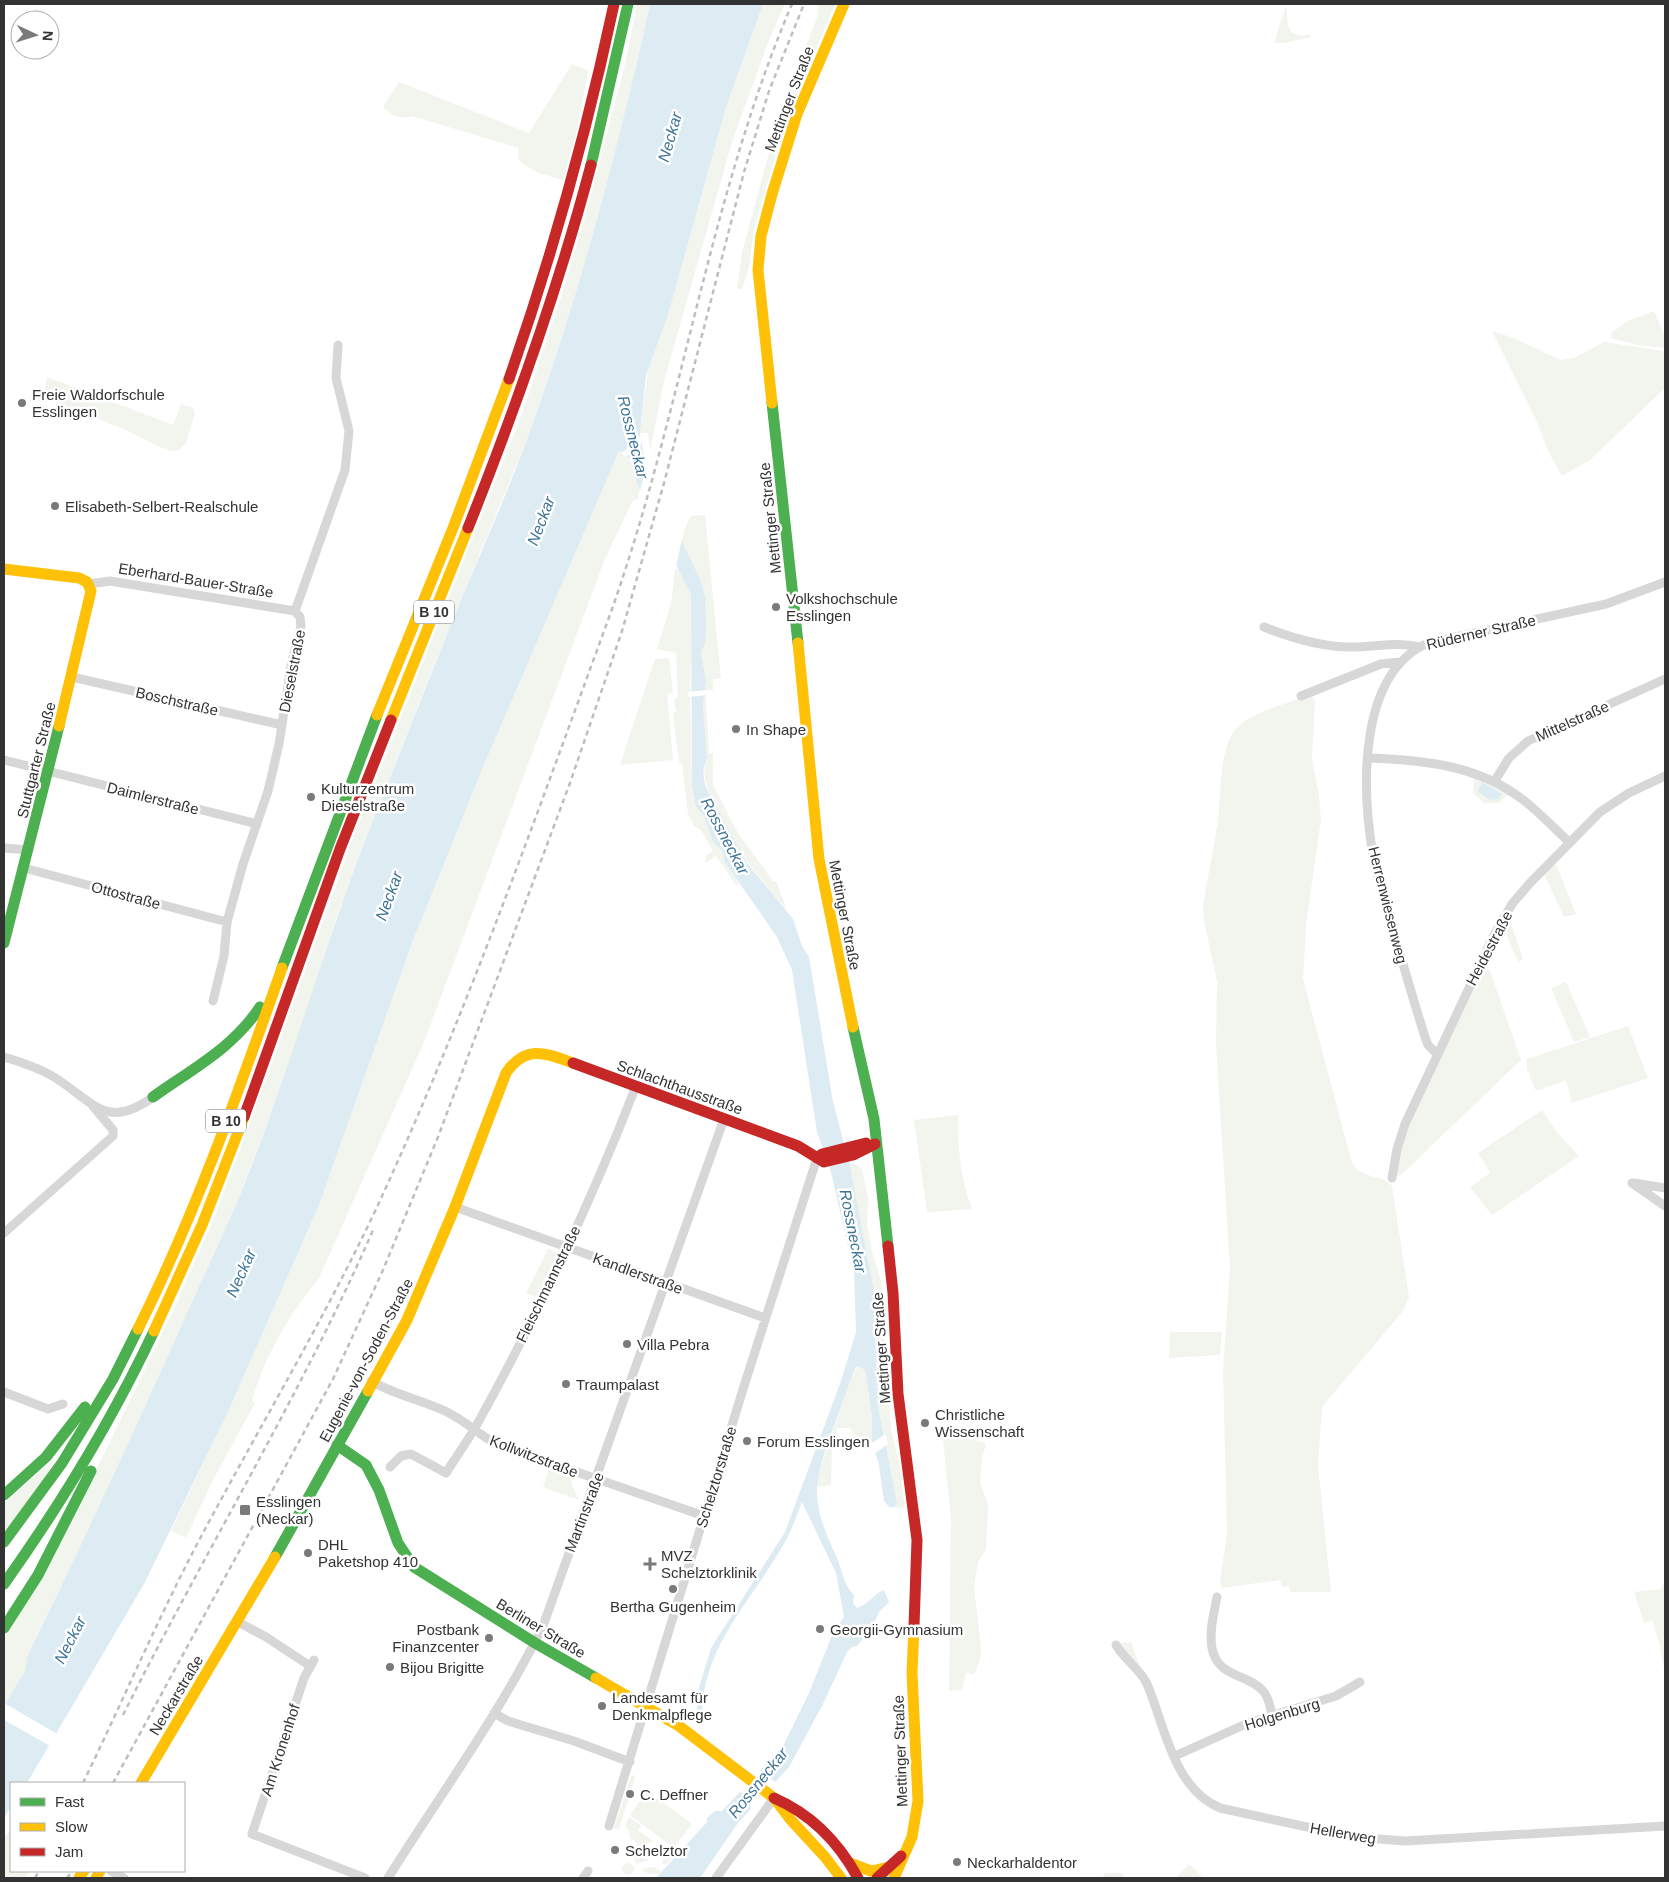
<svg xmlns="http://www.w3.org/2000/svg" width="1669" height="1882" viewBox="0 0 1669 1882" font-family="Arial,sans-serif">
<rect width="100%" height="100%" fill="#fff"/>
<path fill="#f1f5ed" d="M 637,4 L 650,4 L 619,140 L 597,223 L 570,313 L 532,427 L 428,680 L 363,847 L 337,916 L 280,1091 L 225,1233 L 106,1493 L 27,1657 L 25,1671 L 5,1705 L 4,1635 L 70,1524 L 173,1311 L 213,1221 L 253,1115 L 354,835 L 520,419 L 561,297 L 589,203 L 625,64 Z
M 763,4 L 785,4 L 769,40 L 732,142 L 664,381 L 650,451 L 648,433 L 640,433 L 648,369 L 668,315 L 726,107 Z
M 818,4 L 835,4 L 796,96 L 778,147 L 754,228 L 749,268 L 742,289 L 737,289 L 742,253 L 767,160 L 795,74 L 818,15 Z
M 1286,6 C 1289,25 1284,38 1311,35 L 1311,37 L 1284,43 L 1274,43 Z
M 572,64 L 588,71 L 576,134 L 563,180 L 538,173 L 519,161 L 518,148 L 412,116 C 400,120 391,116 383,107 L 399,82 L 529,133 Z
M 1654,311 L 1665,337 L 1665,348 L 1637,345 L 1611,338 L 1611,333 L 1628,321 Z
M 1492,331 L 1511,337 L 1561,360 L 1574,358 L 1604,342 L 1665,351 L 1665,388 L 1590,460 L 1562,476 L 1549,453 L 1537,422 Z
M 47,377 L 173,425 L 181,404 L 193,408 L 195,413 L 186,443 L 179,450 L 172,451 L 162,448 L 124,429 L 50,400 L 44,393 Z
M 622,451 C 633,462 642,484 638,499 L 633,500 L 605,559 L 424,1042 L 319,1278 C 289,1316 265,1354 252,1401 L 255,1403 L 213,1480 L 186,1538 L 171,1531 L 227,1414 L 319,1205 L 413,940 L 442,866 L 509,703 L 618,453 Z
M 705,515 L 721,678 L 713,679 L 713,690 L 708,690 L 706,701 L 709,753 L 713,753 L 713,785 L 738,833 L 773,881 L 776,881 L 787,910 C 763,884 690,795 707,759 L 703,705 L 706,681 L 701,652 L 705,644 L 705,596 L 701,581 L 681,543 L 685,528 L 691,516 Z
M 675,569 L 680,570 L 688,585 L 692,601 L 690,700 L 692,786 L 696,807 L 704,816 L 713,842 L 723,852 L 724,861 L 739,884 L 736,885 L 716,856 L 705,863 L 706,856 L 713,851 L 701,830 L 694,826 L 688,814 L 682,764 L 679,763 L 673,713 L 676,712 L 674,699 L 678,698 L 676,653 L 657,649 L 671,604 Z
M 669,658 L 673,693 L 667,694 L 673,760 L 620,765 L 655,659 Z
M 1307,696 L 1311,696 L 1315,700 L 1312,759 L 1319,796 L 1321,819 L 1306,925 L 1303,979 L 1352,1163 C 1362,1180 1384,1174 1392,1186 L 1409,1297 L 1403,1311 L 1322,1407 L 1318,1466 L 1331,1592 L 1291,1592 L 1289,1586 L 1282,1587 L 1280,1580 L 1221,1588 L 1220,1582 L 1227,1532 L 1223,1370 L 1230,1268 L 1216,1045 L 1217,981 L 1204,921 L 1203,907 C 1207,878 1214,849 1218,820 C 1221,796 1219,749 1235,730 C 1251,711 1284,705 1307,696 Z
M 1474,778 L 1508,794 L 1499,803 L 1484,803 L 1473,793 Z
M 1555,862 L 1576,914 L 1564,917 L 1544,874 Z
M 1510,921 L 1523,958 L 1519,963 C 1514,951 1501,933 1510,921 Z
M 1482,969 L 1487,969 L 1490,971 L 1521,1060 L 1400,1176 L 1396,1174 L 1404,1135 Z
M 1566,982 L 1590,1037 L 1574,1042 L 1551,988 Z
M 1628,1026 L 1648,1078 L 1572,1103 L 1566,1080 L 1536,1091 L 1527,1069 L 1527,1059 Z
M 1542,1110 L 1556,1131 L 1579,1156 L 1492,1215 L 1470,1187 L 1490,1173 L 1478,1153 Z
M 958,1115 C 957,1146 961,1180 972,1209 L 927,1212 L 914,1120 Z
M 849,1163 L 856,1164 L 862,1169 L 868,1198 L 867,1224 L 872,1252 L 881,1281 L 891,1430 L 899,1461 L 905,1508 L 894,1507 L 897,1503 L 878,1406 L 873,1286 Z
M 548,1249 L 560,1254 L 538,1298 L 526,1293 Z
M 1170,1332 L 1222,1332 L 1220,1355 L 1169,1358 Z
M 858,1366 L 862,1366 L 865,1370 L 872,1417 L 872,1442 L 858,1439 L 850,1428 L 837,1428 L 832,1449 L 831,1485 L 817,1487 L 817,1478 L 850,1381 Z
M 970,1434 L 975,1440 L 986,1444 L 982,1459 L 980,1482 L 988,1505 L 986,1549 L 978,1562 L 974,1586 L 981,1649 L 980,1660 L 974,1674 L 966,1673 L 962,1690 L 949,1691 L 951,1519 L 943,1440 Z
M 54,1460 L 48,1473 L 4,1534 L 4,1503 Z
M 549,1470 L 569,1477 L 579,1500 L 543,1487 Z
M 1665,1579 L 1665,1674 L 1659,1642 L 1652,1620 L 1644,1623 L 1634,1592 L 1661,1589 Z
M 1131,1642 L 1140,1667 L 1118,1643 Z
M 634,1775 L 635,1778 L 619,1829 L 614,1828 L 631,1776 Z
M 647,1791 L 692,1824 L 674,1848 L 630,1815 Z
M 629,1817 L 641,1825 L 638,1830 L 653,1841 L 640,1847 L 630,1837 L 629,1830 L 625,1827 Z
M 11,1830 L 11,1871 L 29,1871 L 25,1878 L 4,1878 L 4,1838 Z
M 653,1847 L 659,1847 L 675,1855 L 666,1865 L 662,1863 L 663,1859 L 656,1853 L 652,1858 L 645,1858 L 649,1860 L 636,1864 L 633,1854 Z
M622 1869a6 6 0 1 1 12 0a6 6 0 1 1-12 0Z
M 1189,1864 L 1201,1875 L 1200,1878 L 1175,1878 Z
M 654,1867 L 657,1868 L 655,1871 L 658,1869 L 661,1872 L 659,1874 L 649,1874 L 643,1871 L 643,1868 Z
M 1105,1873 L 1122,1873 L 1125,1878 L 1102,1878 Z"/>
<path fill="#ddebf3" d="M 650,4 L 763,4 L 726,107 L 668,315 L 646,375 L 640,433 L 646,468 L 701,581 L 705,596 L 706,629 L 705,644 L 701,652 L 706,681 L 703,705 L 707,759 C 702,769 703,778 706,788 L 747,863 L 793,919 L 802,946 L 809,957 L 833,1102 L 850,1166 L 873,1286 L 878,1406 L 897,1503 L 894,1507 L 889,1507 L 884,1501 L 879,1465 L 872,1442 L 872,1417 L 865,1370 L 860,1366 L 856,1367 L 850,1381 C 841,1411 815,1467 817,1495 C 818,1517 828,1538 837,1558 C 842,1570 844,1586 854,1595 L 853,1603 L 857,1608 C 866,1606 874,1594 884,1590 L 889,1602 L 879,1612 L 871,1629 L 857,1646 L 852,1647 L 847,1652 L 823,1704 L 789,1767 L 738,1823 L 700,1878 L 656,1878 L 707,1822 L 707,1818 L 715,1811 L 722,1811 L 783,1746 L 809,1693 L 833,1633 L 844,1617 L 836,1573 L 802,1502 C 796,1517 791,1533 782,1547 C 750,1603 704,1645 702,1713 L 696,1716 L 699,1688 L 711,1648 L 785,1532 L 841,1381 L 856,1332 L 854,1272 L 831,1172 L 817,1132 L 792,970 L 777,937 L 724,861 L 723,852 L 713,842 L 704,816 L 696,807 L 692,786 L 691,595 L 640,491 L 630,460 L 622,451 L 618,453 L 607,479 L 482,769 L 413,940 L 319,1205 L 227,1414 L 144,1584 L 27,1783 L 11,1783 L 11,1807 L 4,1817 L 4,1706 L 25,1671 L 27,1657 C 82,1545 134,1432 185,1318 C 205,1272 228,1227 246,1180 C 291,1067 323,949 367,836 C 400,753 432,670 466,588 C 489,534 513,479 533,423 C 582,286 619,146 650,4 Z
M 1482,782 L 1502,794 L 1499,799 L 1489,800 L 1478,791 Z"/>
<path fill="#fff" d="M 642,435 L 641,443 L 626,457 L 622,453 Z
M 647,463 L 682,539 L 676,567 L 639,495 Z
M 708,690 L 707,695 L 687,697 L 688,692 Z
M 886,1434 L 888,1444 L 874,1454 L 870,1444 Z
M 4,1703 L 59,1735 L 52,1747 L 4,1720 Z
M 757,1769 L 777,1783 L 751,1810 L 749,1799 L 739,1790 Z"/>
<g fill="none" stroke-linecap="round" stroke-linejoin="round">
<path stroke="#d7d7d7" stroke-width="9" d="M 89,584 L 110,581 L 295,611
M 295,611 L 345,470 L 349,431 L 336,378 L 338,345
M 1264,627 C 1289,637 1319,646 1347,647 C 1372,648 1395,641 1420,647
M 72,677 L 282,725
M 1301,696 L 1381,664 L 1400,662
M 1369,758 C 1423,760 1477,765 1522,799 C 1539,812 1554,828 1570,843
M 4,760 L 257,824
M 1494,782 L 1509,758 L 1528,741 L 1665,679
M 4,848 L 29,850
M 24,868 L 227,922
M 213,1001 L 224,956 L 227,922 L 243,864 L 268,791 L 279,744 L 291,666 L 301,626 L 300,617 L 295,611
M 1436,1053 L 1428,1045 L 1425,1037 C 1415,1005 1405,972 1396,939 C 1388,911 1378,884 1373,855 C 1362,791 1357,674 1428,643 L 1606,604 L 1665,582
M 4,1057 C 21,1062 39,1068 54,1077 C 94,1102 106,1131 153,1097
M 1392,1178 L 1397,1149 L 1405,1124 L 1494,935 L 1512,904 L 1530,883 L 1600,812 L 1629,793 L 1665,776
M 1632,1183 L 1665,1206
M 1634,1183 L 1665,1188
M 455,1207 L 765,1318
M 4,1233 L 113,1136 L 113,1130 L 93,1106
M 371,1381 C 395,1395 422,1400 447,1412 C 465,1421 479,1434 496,1444 L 704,1516
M 4,1392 L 48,1409 L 63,1404
M 390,1467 L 401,1456 L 411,1454 L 446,1473 C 457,1455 470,1438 480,1419 C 539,1312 592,1200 636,1086
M 1217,1597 C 1214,1613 1209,1631 1212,1648 C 1217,1678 1250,1674 1264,1692 C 1269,1699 1270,1707 1272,1714
M 238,1622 L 266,1637 L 310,1666
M 1116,1645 C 1124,1659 1141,1670 1147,1684 C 1165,1726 1173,1788 1220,1808 L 1353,1837 L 1405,1841 L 1665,1826
M 314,1660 L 304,1678 L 252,1834 L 365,1878
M 494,1713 L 508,1721 L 574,1741 L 630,1762
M 1175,1756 L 1248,1723 L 1336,1696 L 1360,1682
M 609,1826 L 744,1386 L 817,1158
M 111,1871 L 124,1878
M 388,1878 C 440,1795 499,1715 543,1626 L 724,1119
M 583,1878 L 588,1871
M 716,1878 L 774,1798"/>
<path stroke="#4caf50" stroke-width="11" d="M 591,165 L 628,4
M 772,403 L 798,643
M 4,943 L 59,726
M 282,968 L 377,715
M 853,1027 L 874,1119 L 888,1246
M 153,1097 C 192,1069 233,1048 260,1007
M 337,1445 L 366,1465 L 379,1490 L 398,1543 L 414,1567 L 535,1643 L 596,1678
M 4,1495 L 46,1457 L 85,1407
M 4,1542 L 62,1463 L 113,1379 L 138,1329
M 275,1557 L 368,1391
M 4,1584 C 61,1504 112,1420 154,1331
M 4,1628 L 38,1575 L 91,1471"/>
<path stroke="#ffc107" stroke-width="11" d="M 772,403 L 758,270 L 761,236 L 772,194 L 797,114 L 844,4
M 4,569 L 79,578 L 87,582 L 91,591 L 59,726
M 798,643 L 819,859 L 853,1027
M 377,715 L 453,528 L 509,379
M 391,720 L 468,528
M 138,1329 C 196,1213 239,1090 282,968
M 154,1331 L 202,1225 L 244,1117
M 368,1391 L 407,1320 L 455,1207 L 506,1073 C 526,1044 545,1053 573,1063
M 596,1678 L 679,1726 L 774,1798 L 790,1819 L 825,1857 L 841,1878
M 141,1783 L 275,1557
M 850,1863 L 871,1871 L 889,1867
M 79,1878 L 84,1871
M 96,1878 L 100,1871
M 894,1878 L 912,1837 L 918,1801 L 912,1673 L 914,1626"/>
<path stroke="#c62828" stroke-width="11" d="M 509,379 C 552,256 587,131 614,4
M 468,528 C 515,410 558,289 591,165
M 573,1063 L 798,1146 L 824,1162 L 853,1155 L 875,1144
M 244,1117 L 340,849 L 391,720
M 817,1158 L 822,1154 L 866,1143
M 888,1246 L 893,1293 L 898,1394 L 917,1540 L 914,1626
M 774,1798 C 811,1814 839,1843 858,1878
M 877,1878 L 901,1856"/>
<path stroke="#bebebe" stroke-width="2.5" stroke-dasharray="5 4" stroke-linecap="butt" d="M 123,1715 C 205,1551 301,1395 374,1228
M 83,1783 C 121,1705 155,1625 195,1548 C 255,1434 322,1324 377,1207 C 465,1017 535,819 607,623 C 681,420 707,203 792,4
M 113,1783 L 333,1379 L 383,1270 L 438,1137 L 570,783 L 622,631 L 664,483 L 744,172 L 769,91 L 804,4
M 35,1878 L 39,1871
M 67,1878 L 72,1871"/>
</g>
<g fill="#7a7a7a" stroke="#fff" stroke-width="2">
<circle cx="22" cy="403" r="5"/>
<circle cx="55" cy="506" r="5"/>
<circle cx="776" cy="607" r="5"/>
<circle cx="736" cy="729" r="5"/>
<circle cx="311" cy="797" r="5"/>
<circle cx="627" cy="1344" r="5"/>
<circle cx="566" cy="1384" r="5"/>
<circle cx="925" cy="1423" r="5"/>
<circle cx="747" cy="1441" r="5"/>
<rect x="239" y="1504" width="12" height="12" rx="2.5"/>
<circle cx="308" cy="1553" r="5"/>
<path d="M647.5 1556.5h5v5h5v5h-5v5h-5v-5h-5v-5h5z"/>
<circle cx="673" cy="1589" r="5"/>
<circle cx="820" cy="1629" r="5"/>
<circle cx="489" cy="1638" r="5"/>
<circle cx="390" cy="1667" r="5"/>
<circle cx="602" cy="1706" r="5"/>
<circle cx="630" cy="1794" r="5"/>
<circle cx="615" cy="1850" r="5"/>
<circle cx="957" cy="1862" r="5"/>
</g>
<g text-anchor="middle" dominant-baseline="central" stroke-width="5" stroke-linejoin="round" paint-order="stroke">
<g fill="#fff" stroke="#707070" stroke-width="1">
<rect x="414" y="600.5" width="40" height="23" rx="4"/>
<rect x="206" y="1109.5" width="40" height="23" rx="4"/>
</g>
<g font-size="14" font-weight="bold" fill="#333">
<text x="434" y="612">B 10</text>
<text x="226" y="1121">B 10</text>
</g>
<g font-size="15" fill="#333" stroke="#fff">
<text transform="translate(789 99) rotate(-69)">Mettinger Straße</text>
<text transform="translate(770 518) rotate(-96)">Mettinger Straße</text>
<text transform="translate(196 580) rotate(9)">Eberhard-Bauer-Straße</text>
<text transform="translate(1481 632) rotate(-13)">Rüderner Straße</text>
<text transform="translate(292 671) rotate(-79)">Dieselstraße</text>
<text transform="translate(177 701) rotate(13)">Boschstraße</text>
<text transform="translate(1572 721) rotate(-24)">Mittelstraße</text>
<text transform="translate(36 760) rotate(-76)">Stuttgarter Straße</text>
<text transform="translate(153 798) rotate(14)">Daimlerstraße</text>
<text transform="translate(126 895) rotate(15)">Ottostraße</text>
<text transform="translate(1388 905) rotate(76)">Herrenwiesenweg</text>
<text transform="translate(845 915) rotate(79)">Mettinger Straße</text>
<text transform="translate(1489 948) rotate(-62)">Heidestraße</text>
<text transform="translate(680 1087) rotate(20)">Schlachthausstraße</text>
<text transform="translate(638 1273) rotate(20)">Kandlerstraße</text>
<text transform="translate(548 1284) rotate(-64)">Fleischmannstraße</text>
<text transform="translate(881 1348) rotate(-94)">Mettinger Straße</text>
<text transform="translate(366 1360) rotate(-62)">Eugenie-von-Soden-Straße</text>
<text transform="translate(534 1456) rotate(21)">Kollwitzstraße</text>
<text transform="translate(716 1477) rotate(-73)">Schelztorstraße</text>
<text transform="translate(584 1512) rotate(-69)">Martinstraße</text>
<text transform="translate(541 1628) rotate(31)">Berliner Straße</text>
<text transform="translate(176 1695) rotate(-59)">Neckarstraße</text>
<text transform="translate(1282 1714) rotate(-17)">Holgenburg</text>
<text transform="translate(280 1750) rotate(-72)">Am Kronenhof</text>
<text transform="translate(900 1751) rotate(-92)">Mettinger Straße</text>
<text transform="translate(1343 1833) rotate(10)">Hellerweg</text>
</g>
<g font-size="15" fill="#333" stroke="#fff" text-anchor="start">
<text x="32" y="394">Freie Waldorfschule<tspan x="32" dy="17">Esslingen</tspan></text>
<text x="65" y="506">Elisabeth-Selbert-Realschule</text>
<text x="786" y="598">Volkshochschule<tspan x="786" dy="17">Esslingen</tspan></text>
<text x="746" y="729">In Shape</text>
<text x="321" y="788">Kulturzentrum<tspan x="321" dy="17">Dieselstraße</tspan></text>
<text x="637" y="1344">Villa Pebra</text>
<text x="576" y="1384">Traumpalast</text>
<text x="935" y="1414">Christliche<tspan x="935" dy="17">Wissenschaft</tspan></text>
<text x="757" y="1441">Forum Esslingen</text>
<text x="256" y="1501">Esslingen<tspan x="256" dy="17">(Neckar)</tspan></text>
<text x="318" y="1544">DHL<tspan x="318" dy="17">Paketshop 410</tspan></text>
<text x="661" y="1555">MVZ<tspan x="661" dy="17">Schelztorklinik</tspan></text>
<text x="673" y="1606" text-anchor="middle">Bertha Gugenheim</text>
<text x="479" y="1629" text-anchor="end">Postbank<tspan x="479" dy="17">Finanzcenter</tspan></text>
<text x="830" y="1629">Georgii-Gymnasium</text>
<text x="400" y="1667">Bijou Brigitte</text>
<text x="612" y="1697">Landesamt für<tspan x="612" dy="17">Denkmalpflege</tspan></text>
<text x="640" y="1794">C. Deffner</text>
<text x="625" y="1850">Schelztor</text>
<text x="967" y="1862">Neckarhaldentor</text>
</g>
<g font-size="16" font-style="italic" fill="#3f7597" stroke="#fff">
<text transform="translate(670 137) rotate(-74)">Neckar</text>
<text transform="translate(633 437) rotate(76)">Rossneckar</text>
<text transform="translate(541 521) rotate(-69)">Neckar</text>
<text transform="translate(725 836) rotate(62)">Rossneckar</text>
<text transform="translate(389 896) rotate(-70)">Neckar</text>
<text transform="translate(853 1231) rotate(79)">Rossneckar</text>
<text transform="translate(241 1273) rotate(-66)">Neckar</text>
<text transform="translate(70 1640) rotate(-63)">Neckar</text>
<text transform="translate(758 1783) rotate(-51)">Rossneckar</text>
</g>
</g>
<rect width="1669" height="1882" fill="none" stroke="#333333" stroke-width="10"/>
<rect x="10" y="1782" width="175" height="90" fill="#ffffff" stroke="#adadad"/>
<rect x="20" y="1798" width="25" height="8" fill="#4caf50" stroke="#adadad"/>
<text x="55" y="1807" font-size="15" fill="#333333">Fast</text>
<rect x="20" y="1823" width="25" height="8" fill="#ffc107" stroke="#adadad"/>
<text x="55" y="1832" font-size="15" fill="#333333">Slow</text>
<rect x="20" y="1848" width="25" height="8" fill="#c62828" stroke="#adadad"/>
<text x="55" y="1857" font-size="15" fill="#333333">Jam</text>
<g transform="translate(35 35) rotate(94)"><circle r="24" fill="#ffffff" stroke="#adadad"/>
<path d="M0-4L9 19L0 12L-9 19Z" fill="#7a7a7a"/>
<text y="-8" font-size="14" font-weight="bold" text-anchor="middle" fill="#333333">N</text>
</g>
</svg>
